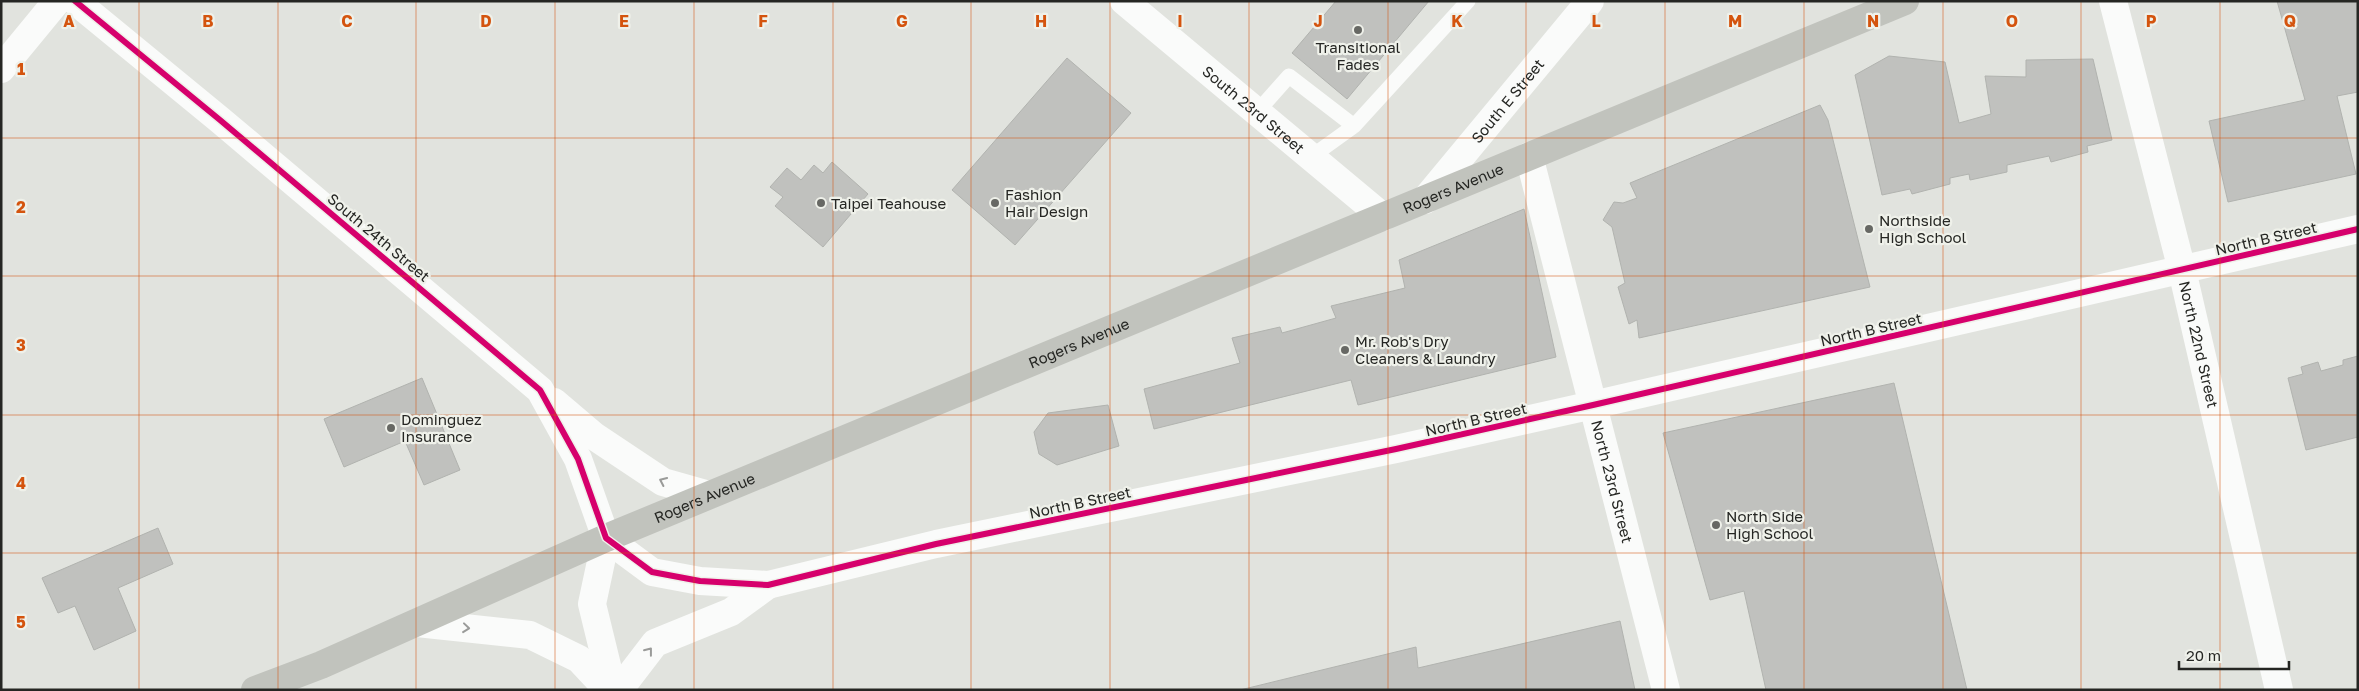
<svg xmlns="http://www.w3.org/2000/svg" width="2359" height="691" viewBox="0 0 2359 691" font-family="'Golos Text',sans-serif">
<rect width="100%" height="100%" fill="#e1e3de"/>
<path fill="#c0c1be" stroke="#b1b3af" d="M 1336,1 L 1429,1 L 1347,99 L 1292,53 Z
M 2277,1 L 2358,1 L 2358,92 L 2337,96 L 2356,174 L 2228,202 L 2209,121 L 2305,100 Z
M 1889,56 L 1945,62 L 1959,123 L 1991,114 L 1985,76 L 2026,77 L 2026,60 L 2093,59 L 2112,140 L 2087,146 L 2088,152 L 2051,162 L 2049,156 L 2007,165 L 2007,172 L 1970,180 L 1969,174 L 1950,178 L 1950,184 L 1912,194 L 1910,189 L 1882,195 L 1855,75 Z
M 1067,58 L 1131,113 L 1015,245 L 952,190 Z
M 1820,105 L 1828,120 L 1870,287 L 1639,338 L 1637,320 L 1629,324 L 1618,287 L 1625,283 L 1612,227 L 1603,220 L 1614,202 L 1623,203 L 1637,198 L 1630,183 Z
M 832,162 L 868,194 L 823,247 L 775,206 L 783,197 L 770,187 L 787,168 L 801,180 L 814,165 L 823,173 Z
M 1524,209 L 1556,357 L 1358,405 L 1351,380 L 1154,429 L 1144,389 L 1240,363 L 1232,338 L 1280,327 L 1282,333 L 1336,318 L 1331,306 L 1405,288 L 1399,260 Z
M 2358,356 L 2358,437 L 2306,450 L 2288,378 L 2303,374 L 2301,367 L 2318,362 L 2321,371 L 2343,365 L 2343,360 Z
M 422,378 L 460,470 L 424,485 L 405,441 L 344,467 L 324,419 Z
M 1894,383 L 1967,690 L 1766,690 L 1744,591 L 1710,600 L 1663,433 Z
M 1108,405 L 1119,446 L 1057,465 L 1039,454 L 1034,432 L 1048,413 Z
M 158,528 L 173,564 L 118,588 L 136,631 L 94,650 L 75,606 L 58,613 L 42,578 Z
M 1620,621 L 1635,690 L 1240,690 L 1416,647 L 1418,668 Z"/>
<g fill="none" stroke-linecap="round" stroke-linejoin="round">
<path stroke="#fafbfa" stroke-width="15" d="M 1257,112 L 1289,76 L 1354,126
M 1311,157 L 1354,126 L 1468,1"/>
<g stroke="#fafbfa" stroke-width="28">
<path d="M 75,1 L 220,120 L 540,390 L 578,459 L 606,538 L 592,604 L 613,690"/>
<path id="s1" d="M 1124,1 L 1383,217"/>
<path id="s2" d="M 2113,1 L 2182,270 L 2279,690"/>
<path d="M 1,69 L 57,1"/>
<path id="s3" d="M 1529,156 L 1666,690"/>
<path id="s4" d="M 1425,200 L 1590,1"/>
<path d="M 554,402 L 594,436 L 663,482 L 709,495"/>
<path d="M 417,623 L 530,635 L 579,659 L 608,690"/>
<path d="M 619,690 L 655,643 L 731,612 L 768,585"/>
</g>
<path stroke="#fafbfa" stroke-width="28" d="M 606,538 L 652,572 L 700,581 L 768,585 L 936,544 L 1396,449 L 1593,405 L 2358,229"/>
<path stroke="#c1c3bd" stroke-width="28" id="s5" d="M 255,690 L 321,665 L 606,538 L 1905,1"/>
<defs>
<path id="cycleway" d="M 75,1 L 220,120 L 540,390 L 578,459 L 606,538 L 652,572 L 700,581 L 768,585 L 936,544 L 1396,449 L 1593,405 L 2358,229"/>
</defs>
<use href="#cycleway" stroke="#eff1ea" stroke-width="9"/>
<use href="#cycleway" stroke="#d6006c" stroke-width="6"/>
</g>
<defs><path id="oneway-chevron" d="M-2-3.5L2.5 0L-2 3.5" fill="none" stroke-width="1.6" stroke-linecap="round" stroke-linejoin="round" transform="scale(1.25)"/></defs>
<g stroke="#9a9b99">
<use href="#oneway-chevron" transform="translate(663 481) rotate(-155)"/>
<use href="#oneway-chevron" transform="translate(466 628) rotate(6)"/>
<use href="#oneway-chevron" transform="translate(649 651) rotate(-52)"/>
</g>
<path fill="none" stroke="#d4540e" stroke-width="1" stroke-opacity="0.55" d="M 139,1 L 139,690M 278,1 L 278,690M 416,1 L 416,690M 555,1 L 555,690M 694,1 L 694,690M 833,1 L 833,690M 971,1 L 971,690M 1110,1 L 1110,690M 1249,1 L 1249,690M 1388,1 L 1388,690M 1526,1 L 1526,690M 1665,1 L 1665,690M 1804,1 L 1804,690M 1943,1 L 1943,690M 2081,1 L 2081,690M 2220,1 L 2220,690M 1,138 L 2358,138M 1,276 L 2358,276M 1,415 L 2358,415M 1,553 L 2358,553"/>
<g fill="#676864" stroke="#eff1ea" stroke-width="2">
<circle cx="1358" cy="30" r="5"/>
<circle cx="821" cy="203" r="5"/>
<circle cx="995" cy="203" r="5"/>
<circle cx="1869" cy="229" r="5"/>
<circle cx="1345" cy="350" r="5"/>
<circle cx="391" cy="428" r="5"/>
<circle cx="1716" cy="525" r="5"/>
</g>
<g text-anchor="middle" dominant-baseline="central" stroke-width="4.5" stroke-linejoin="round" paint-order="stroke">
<g font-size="15" fill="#252623" stroke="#eff1ea" text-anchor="start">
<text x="1358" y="47" text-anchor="middle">Transitional<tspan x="1358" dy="17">Fades</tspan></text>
<text x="1005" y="194">Fashion<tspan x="1005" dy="17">Hair Design</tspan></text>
<text x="831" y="203">Taipei Teahouse</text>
<text x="1879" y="220">Northside<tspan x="1879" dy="17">High School</tspan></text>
<text x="1355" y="341">Mr. Rob's Dry<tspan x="1355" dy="17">Cleaners &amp; Laundry</tspan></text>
<text x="401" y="419">Dominguez<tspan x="401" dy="17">Insurance</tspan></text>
<text x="1726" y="516">North Side<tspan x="1726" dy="17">High School</tspan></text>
</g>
<g font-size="15" fill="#252623" stroke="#eff1ea">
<text stroke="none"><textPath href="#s4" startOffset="129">South E Street</textPath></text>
<text stroke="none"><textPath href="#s1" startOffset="169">South 23rd Street</textPath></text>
<text stroke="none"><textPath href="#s5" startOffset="1299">Rogers Avenue</textPath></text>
<text transform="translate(379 237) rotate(40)">South 24th Street</text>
<text transform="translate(2266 238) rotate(-13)">North B Street</text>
<text transform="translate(1871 329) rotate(-13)">North B Street</text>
<text stroke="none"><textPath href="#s5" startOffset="894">Rogers Avenue</textPath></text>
<text stroke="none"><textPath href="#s2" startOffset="354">North 22nd Street</textPath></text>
<text transform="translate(1476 419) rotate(-13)">North B Street</text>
<text stroke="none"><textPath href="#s3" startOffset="336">North 23rd Street</textPath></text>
<text stroke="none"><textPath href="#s5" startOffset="489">Rogers Avenue</textPath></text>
<text transform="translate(1080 502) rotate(-12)">North B Street</text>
</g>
</g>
<g font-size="16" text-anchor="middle" font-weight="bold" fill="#d4540e" stroke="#eff1ea" stroke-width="4.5" stroke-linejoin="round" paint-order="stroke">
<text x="69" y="27">A</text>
<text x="208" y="27">B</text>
<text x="347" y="27">C</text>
<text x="486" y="27">D</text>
<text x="624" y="27">E</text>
<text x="763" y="27">F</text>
<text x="902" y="27">G</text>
<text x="1041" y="27">H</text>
<text x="1180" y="27">I</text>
<text x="1318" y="27">J</text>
<text x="1457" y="27">K</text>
<text x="1596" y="27">L</text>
<text x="1735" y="27">M</text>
<text x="1873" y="27">N</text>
<text x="2012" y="27">O</text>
<text x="2151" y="27">P</text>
<text x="2290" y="27">Q</text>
<text x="21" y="75">1</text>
<text x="21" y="213">2</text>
<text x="21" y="351">3</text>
<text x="21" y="489">4</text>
<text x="21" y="628">5</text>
</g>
<rect width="2359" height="691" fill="none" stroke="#252623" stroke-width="5"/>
<path d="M2179 661v8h110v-8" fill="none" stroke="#252623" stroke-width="2.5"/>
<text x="2186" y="661" font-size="15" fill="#252623" stroke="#eff1ea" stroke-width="4" paint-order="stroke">20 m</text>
</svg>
